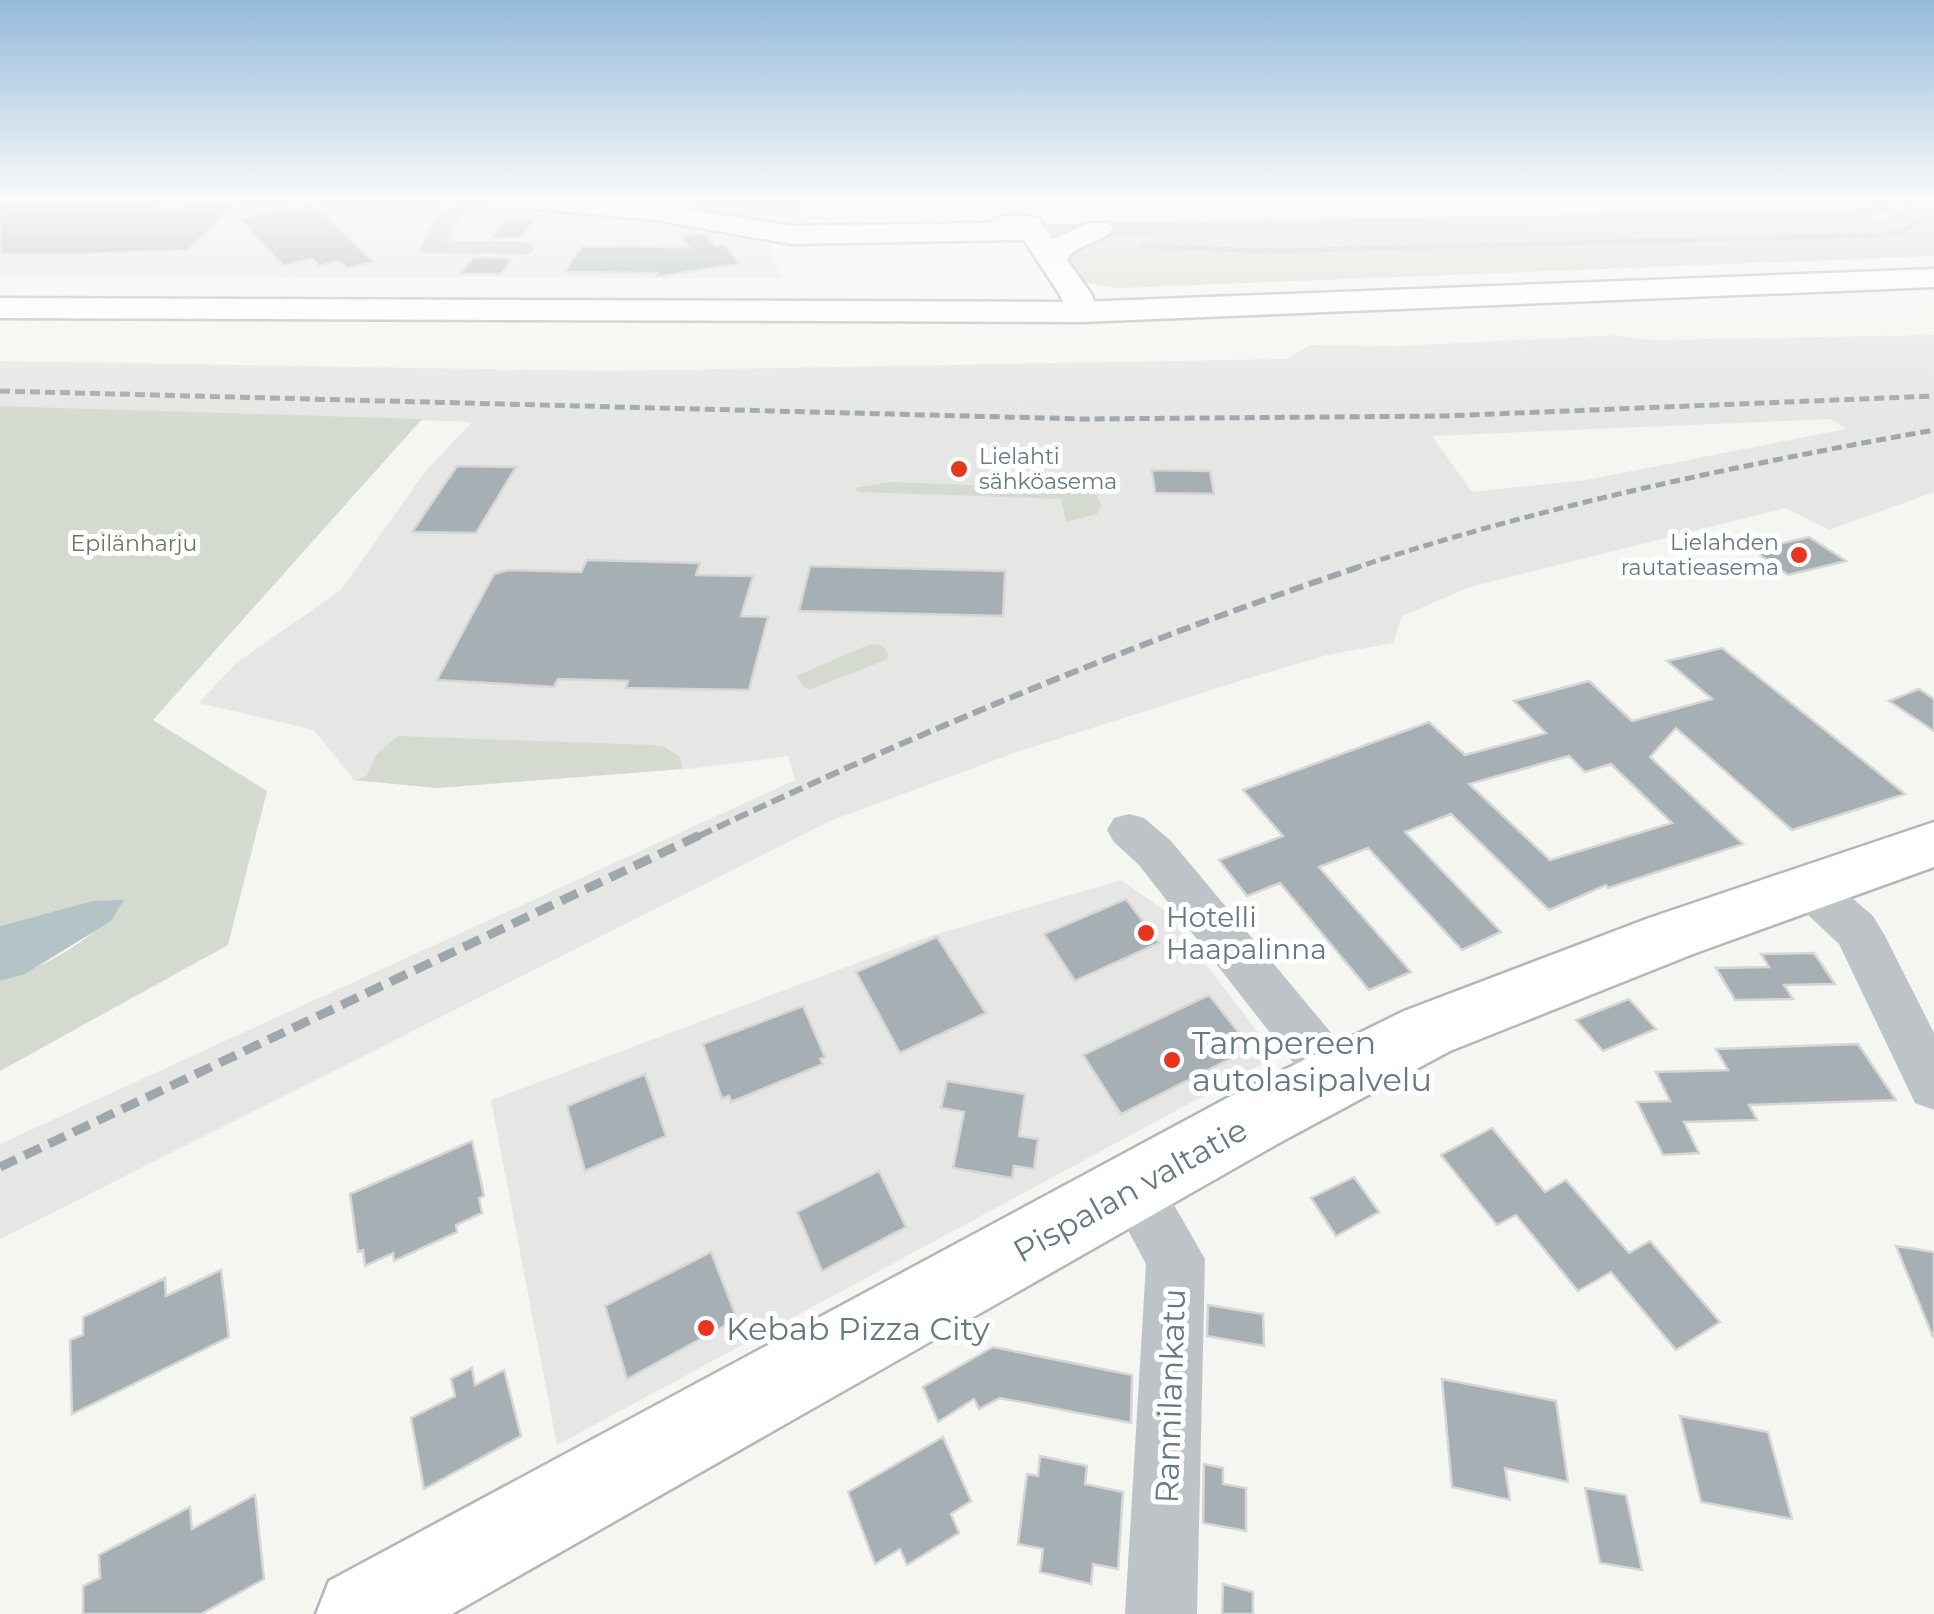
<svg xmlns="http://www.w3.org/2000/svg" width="1934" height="1614" viewBox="0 0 1934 1614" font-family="Montserrat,sans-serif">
<rect width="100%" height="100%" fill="#f5f5f1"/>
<path fill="#e6e6e5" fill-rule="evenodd" d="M 0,197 L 813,197 L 770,246 L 781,278 L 0,276 Z
M 1616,335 L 1648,340 L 1934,335 L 1934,492 L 1829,530 L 1786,508 L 1470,587 L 1402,616 L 1393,643 L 1327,655 L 1249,678 L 1017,752 L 830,821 L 0,1239 L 0,1144 L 795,780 L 788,756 L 697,768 L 437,788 L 354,780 L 314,730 L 199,703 L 236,663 L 341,590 L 424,473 L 472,422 L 0,406 L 0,361 L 607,371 L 1286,359 L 1311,345 L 1399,346 ZM 1831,419 L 1846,429 L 1586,480 L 1472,492 L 1432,436 Z
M 1121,880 L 1165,911 L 1260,1035 L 1269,1050 L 1268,1061 L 557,1445 L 491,1100 L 924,938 Z"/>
<path fill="#d5dad0" d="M 1900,197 L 1934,197 L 1934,256 L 1118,288 L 1086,283 L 1067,261 L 1068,248 L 1109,232 L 1883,218 L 1907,211 L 1907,205 Z
M 0,406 L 422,419 L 153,720 L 267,791 L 228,945 L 0,1071 L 0,981 C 39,971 102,935 123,901 L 92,901 L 0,926 Z
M 890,482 L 1074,489 L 1096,494 L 1101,505 L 1097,514 L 1066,522 L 1061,499 L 858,492 L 855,488 Z
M 870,644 L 882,645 L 889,655 L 886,660 L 811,689 L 805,688 L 796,676 Z
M 398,736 L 653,745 L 665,747 L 680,757 L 682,769 L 437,788 L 354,780 L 366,777 L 377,754 Z"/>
<path fill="#b4c4c6" d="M 124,900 L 111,921 L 25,974 L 0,981 L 0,926 L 92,901 Z"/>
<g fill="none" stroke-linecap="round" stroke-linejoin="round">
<path stroke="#b4c4c6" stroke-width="5" d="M 1144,246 L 1269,251 L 1880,235 L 1901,232 L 1930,214"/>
</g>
<path fill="#a6b0b4" stroke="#d6d6d4" stroke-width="2.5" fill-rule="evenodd" d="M 0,202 L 162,202 L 157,206 L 236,203 L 189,250 L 83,254 L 0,254 Z
M 313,203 L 374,262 L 347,268 L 339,261 L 319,266 L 312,259 L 283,266 L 240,219 Z
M 507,219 L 536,219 L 520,238 L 491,238 Z
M 706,233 L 715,246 L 725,244 L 739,264 L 656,277 L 658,273 L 564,272 L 582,246 L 688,247 L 681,236 Z
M 474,257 L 513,258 L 501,274 L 459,274 Z
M 457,466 L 516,467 L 476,533 L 412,532 Z
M 1152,470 L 1210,471 L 1214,494 L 1155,493 Z
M 1809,537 L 1846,561 L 1788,575 L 1753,550 Z
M 587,560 L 700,563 L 696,575 L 753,576 L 741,616 L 768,617 L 749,690 L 626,688 L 628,681 L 558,679 L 554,687 L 437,680 L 494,574 L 509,570 L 581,572 Z
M 810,566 L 1005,571 L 1003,616 L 799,611 Z
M 1722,648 L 1905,794 L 1792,830 L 1676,728 L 1650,757 L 1743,844 L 1608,888 L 1606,885 L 1549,910 L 1451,814 L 1405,832 L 1501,932 L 1462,950 L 1368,848 L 1319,867 L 1411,972 L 1369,990 L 1280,883 L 1247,896 L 1219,860 L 1283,836 L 1243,790 L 1429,722 L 1465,755 L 1546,733 L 1514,701 L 1589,681 L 1632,721 L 1712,699 L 1667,661 ZM 1569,756 L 1585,772 L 1611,764 L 1672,823 L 1550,860 L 1469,784 Z
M 1919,689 L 1934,699 L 1934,731 L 1889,701 Z
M 1126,899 L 1159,943 L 1075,981 L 1044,934 Z
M 937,937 L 986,1013 L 900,1053 L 856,972 Z
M 1814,953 L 1835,984 L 1784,985 L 1793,999 L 1735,1000 L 1716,968 L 1769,967 L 1761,954 Z
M 1209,995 L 1251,1048 L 1121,1114 L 1083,1055 Z
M 1629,999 L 1656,1029 L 1603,1051 L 1576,1020 Z
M 803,1006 L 825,1057 L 820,1059 L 823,1064 L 731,1102 L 729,1096 L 722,1099 L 703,1044 Z
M 1858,1044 L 1896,1100 L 1749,1105 L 1757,1120 L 1684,1122 L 1699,1153 L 1663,1155 L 1637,1102 L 1670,1101 L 1656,1072 L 1728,1070 L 1716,1049 Z
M 645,1074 L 666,1136 L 585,1171 L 567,1106 Z
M 947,1081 L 1025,1094 L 1019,1136 L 1038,1139 L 1034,1169 L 1014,1166 L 1012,1178 L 953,1168 L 964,1112 L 941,1108 Z
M 1492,1128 L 1545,1192 L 1566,1180 L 1629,1253 L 1650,1241 L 1720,1322 L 1676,1350 L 1611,1272 L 1578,1291 L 1516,1215 L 1497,1225 L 1441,1155 Z
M 472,1141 L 484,1196 L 479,1198 L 482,1213 L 456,1225 L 457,1232 L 394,1261 L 393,1253 L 365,1266 L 363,1250 L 358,1252 L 350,1194 Z
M 879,1171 L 906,1227 L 822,1271 L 797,1212 Z
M 1354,1177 L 1379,1212 L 1336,1236 L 1311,1198 Z
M 1896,1246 L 1934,1252 L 1934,1337 L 1933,1337 Z
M 711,1252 L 737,1319 L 627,1379 L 605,1306 Z
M 221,1270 L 229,1337 L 72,1414 L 70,1340 L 83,1335 L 83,1317 L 165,1278 L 166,1296 Z
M 1208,1305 L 1263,1314 L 1264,1346 L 1207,1336 Z
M 993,1347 L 1132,1375 L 1131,1423 L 1000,1398 L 979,1409 L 974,1399 L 938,1422 L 923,1387 Z
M 472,1368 L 475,1385 L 504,1370 L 521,1436 L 424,1489 L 411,1418 L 455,1396 L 451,1379 Z
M 1442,1379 L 1556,1401 L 1568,1482 L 1505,1468 L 1510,1500 L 1452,1487 Z
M 1680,1416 L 1768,1432 L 1792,1519 L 1701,1502 Z
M 943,1437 L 971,1501 L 951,1514 L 959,1533 L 907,1565 L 900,1549 L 875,1564 L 848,1492 Z
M 1040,1456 L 1087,1466 L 1085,1484 L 1123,1492 L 1118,1569 L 1093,1564 L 1091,1584 L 1040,1572 L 1043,1549 L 1018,1544 L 1027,1474 L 1038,1476 Z
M 1204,1464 L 1223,1468 L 1223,1484 L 1246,1488 L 1246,1531 L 1203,1523 Z
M 1585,1488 L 1626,1495 L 1642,1570 L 1600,1563 Z
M 255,1495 L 264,1579 L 201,1614 L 83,1614 L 83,1586 L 100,1578 L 99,1555 L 190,1507 L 192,1529 Z
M 1223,1584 L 1253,1592 L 1253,1614 L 1222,1614 Z"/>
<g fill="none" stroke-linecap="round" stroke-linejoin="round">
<defs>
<path id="major" d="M 482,197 L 581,197 L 656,204 L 791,226 L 988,223 C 1000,213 1023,214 1038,218 L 1053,239 L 1089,223 L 1109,223 L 1113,229 C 1101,244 1076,243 1067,260 L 1092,295 L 1097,312 L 1092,319 L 1070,319 L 1060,295 L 1024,240 L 791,244 L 656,220 L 495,205 Z
M 1934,822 L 1934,867 L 1693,954 L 1450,1051 L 1279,1143 L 452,1614 L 316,1614 L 329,1581 L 1229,1097 L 1404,1011 L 1649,918 Z"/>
<path id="highway" d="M 1934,269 L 1934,287 L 1081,322 L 0,318 L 0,298 L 1081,302 Z"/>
</defs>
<use href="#major" stroke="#b1b7ba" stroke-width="5"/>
<use href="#highway" stroke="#b3b7ba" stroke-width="5"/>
<path fill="#bdc3c6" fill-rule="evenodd" d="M 460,197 L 482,197 L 456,222 L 446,241 L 523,242 L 531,244 L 534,249 L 531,254 L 423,253 L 420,248 L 439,214 Z
M 1876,197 L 1896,197 L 1893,210 L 1855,222 L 1033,238 L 1022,231 L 1033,224 L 1853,210 L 1876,203 Z
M 1129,814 L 1144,818 L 1171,841 L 1353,1059 L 1361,1076 L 1353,1093 L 1335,1100 L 1317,1093 L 1139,865 L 1114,842 L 1107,830 L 1114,818 Z
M 1808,869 L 1824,874 L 1873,916 L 1885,936 L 1934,1033 L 1934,1110 L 1915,1103 L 1839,944 L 1792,900 L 1785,887 L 1792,874 Z
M 1134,1161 L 1154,1170 L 1205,1259 L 1197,1614 L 1125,1614 L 1146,1264 L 1106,1189 L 1114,1170 Z"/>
<use href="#major" fill="#fff" fill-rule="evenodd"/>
<use href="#highway" fill="#fff" fill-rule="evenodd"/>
<path stroke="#9ea7ab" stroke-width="5" stroke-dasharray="10 5" stroke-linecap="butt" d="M 0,391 L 1084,419 L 1444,416 L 1934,396
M 1352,569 C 1540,506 1739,465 1934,430"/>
<path stroke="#9ea7ab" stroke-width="6" stroke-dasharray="14 6" stroke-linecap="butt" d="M 699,836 C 914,734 1133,643 1359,567"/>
<path stroke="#9ea7ab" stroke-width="9" stroke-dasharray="18 9" stroke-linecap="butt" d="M 0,1167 L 704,833"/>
</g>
<linearGradient id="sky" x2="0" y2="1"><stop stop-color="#93bada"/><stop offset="0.47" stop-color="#fafaf9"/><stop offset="1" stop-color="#fafaf9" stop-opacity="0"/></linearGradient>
<rect width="1934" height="423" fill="url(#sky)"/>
<g fill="#e8361e" stroke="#fff" stroke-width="4">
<circle cx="959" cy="469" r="10"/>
<circle cx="1799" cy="555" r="10"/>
<circle cx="1146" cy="933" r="10"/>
<circle cx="1172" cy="1060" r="10"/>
<circle cx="706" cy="1328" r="10"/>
</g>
<g text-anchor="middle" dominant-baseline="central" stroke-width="10" stroke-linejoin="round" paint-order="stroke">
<g font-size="22" fill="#637983" stroke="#fff" text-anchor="start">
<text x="979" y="456">Lielahti<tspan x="979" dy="25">sähköasema</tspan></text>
<text x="1779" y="542" text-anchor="end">Lielahden<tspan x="1779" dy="25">rautatieasema</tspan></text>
</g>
<g font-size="22" fill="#6a7a62" stroke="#fff">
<text x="134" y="543">Epilänharju</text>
</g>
<g font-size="28" fill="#637983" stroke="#fff" text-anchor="start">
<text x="1166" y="917">Hotelli<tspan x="1166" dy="32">Haapalinna</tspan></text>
</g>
<g font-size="32" fill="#637983" stroke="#fff" text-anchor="start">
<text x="1192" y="1042">Tampereen<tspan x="1192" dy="37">autolasipalvelu</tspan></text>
<text x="726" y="1328">Kebab Pizza City</text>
</g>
<g font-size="32" fill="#637983" stroke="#fff">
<text transform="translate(1130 1190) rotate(-29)">Pispalan valtatie</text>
<text transform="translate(1170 1396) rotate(-88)">Rannilankatu</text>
</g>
</g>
</svg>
